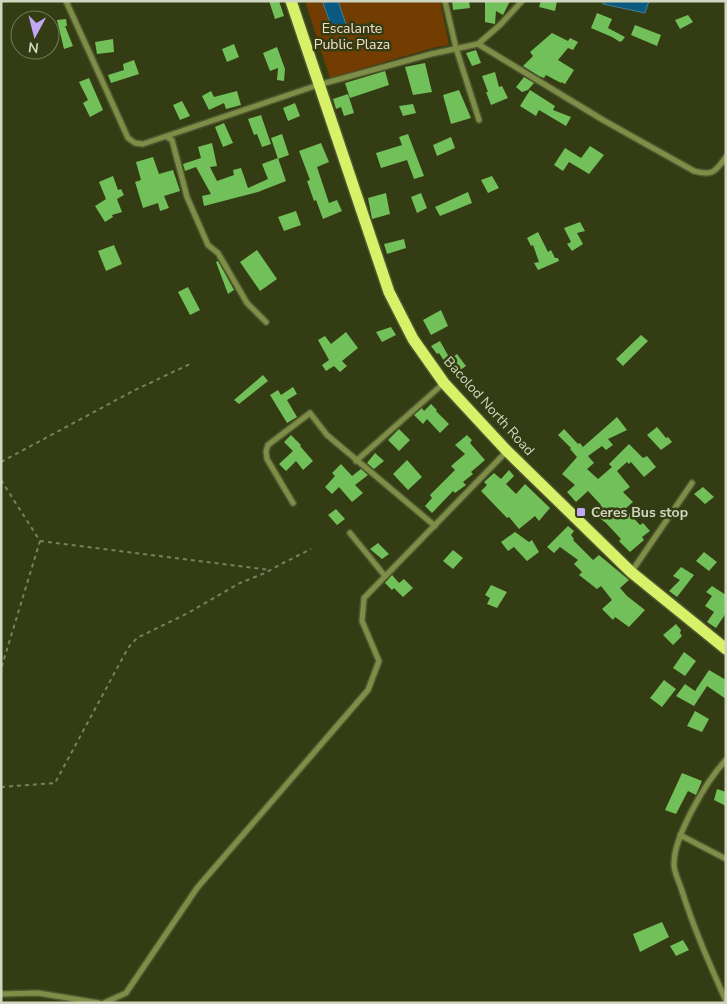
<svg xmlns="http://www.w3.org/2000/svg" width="727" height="1004" font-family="'Nunito Sans',sans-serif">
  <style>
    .green { fill: #733c00 }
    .water { fill: #095981; stroke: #457e94 }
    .building { fill: #72c059 }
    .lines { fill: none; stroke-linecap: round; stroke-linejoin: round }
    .minor-casing { stroke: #505832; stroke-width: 8 }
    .trunk-casing { stroke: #505832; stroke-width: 14 }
    .path { stroke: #79805f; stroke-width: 2; stroke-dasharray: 4 4; stroke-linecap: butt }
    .minor { stroke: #7f8e46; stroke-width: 5 }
    .trunk { stroke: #d8f168; stroke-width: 11 }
    .poi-dot { fill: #c0a8f3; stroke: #343c13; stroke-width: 2 }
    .labels { text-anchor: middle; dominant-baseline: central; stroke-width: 5; stroke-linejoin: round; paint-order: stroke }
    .park-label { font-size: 14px; fill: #f7ddca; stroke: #343c13 }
    .street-label { font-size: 14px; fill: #d0d6bf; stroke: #343c13 }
    .poi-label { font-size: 14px; font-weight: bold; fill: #d0d6bf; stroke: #343c13; text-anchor: start }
  </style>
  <rect width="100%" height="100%" fill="#343c13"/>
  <!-- green -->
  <path class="green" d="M305 1H440L449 45 436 47 330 78Z"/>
  <!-- water -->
  <path class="water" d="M330 1H338L347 27 333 31 323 3Z
    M603 1H649L645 13 603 4Z"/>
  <!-- building -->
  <path class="building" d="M269 1H279L284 16 275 19Z
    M452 1H469L470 8 453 10Z
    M485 1H510L503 15 496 11 495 24 485 22Z
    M541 1H557L555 11 539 7Z
    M597 13 612 19 608 28 625 37 622 41H621L620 42 612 37 591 28Z
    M688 15 693 22 680 29 675 20Z
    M66 19 67 26H65L73 46 64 49 57 20Z
    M635 25 661 35 657 46 631 35Z
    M552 33 568 41 570 38 578 42 573 50 568 48 558 60 574 70 565 84 561 82V83L546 75 544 78 539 76 523 66 533 56 530 52Z
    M113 39 114 52 97 54 95 42Z
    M234 44 239 57 227 62 222 49Z
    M277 47 285 69 284 81 277 80 278 68 270 71 263 53Z
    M476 50 481 63 472 66 466 53Z
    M134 60 139 74 111 83 108 75 124 70 123 64Z
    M425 63 432 92 413 95 405 67Z
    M385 71 389 85 350 98 345 83Z
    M495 72 499 87 502 86 508 98 491 105 486 92H488L482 76Z
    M524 77 534 83 528 90 522 92 516 87Z
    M89 78 103 110 90 117 83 103 88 100 79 82Z
    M459 90 471 118 451 124 443 95Z
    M530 90 555 106 553 110 571 117 566 126 539 110 536 116 520 106Z
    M211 91 214 97 237 91 241 105 226 109 224 103 209 110 202 96Z
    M348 94 354 113 344 116 341 107 336 109 333 99Z
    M182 101 190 116 180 120 173 105Z
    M295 103 300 116 288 121 283 108Z
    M413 104 416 113 403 116 399 106Z
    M261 115 271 144 262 147 257 134 254 135 248 119Z
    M224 123 233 143 223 147 215 127Z
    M282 134 289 155 278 159 271 138Z
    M408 134 424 176 414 179 407 160 381 168 376 153 402 145 399 137Z
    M451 137 455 148 437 156 433 145Z
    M212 143 217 166 210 167 217 181 234 175 233 170 241 168 248 188 268 179 262 164 278 158 286 181 258 192 204 206 202 196 211 194 196 167 185 171 183 164 201 158 198 147Z
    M321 143 329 162 317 167 329 203 337 200 342 211 323 219 316 200 314 201 307 181 310 180 299 151Z
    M590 146 604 155 589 174 569 162 563 171 554 165 565 148 581 158Z
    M153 157 159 174 173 170 180 191 164 196 169 208 160 211 158 203 143 208 135 182 141 180 136 162Z
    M113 176 118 190 121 189 124 195 117 199 122 212 112 215 113 217 105 222 95 206 106 199 99 182Z
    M492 176 499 188 488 193 481 180Z
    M468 192 472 203 440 216 435 207Z
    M386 193 390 214 372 219 368 198Z
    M421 193 427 208 417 213 411 197Z
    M296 211 301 225 284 231 278 217Z
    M580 222 585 231 577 233 583 244 572 251 567 244 571 242 564 228Z
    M538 232 548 252 551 250 555 258H558L559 261 538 270 534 263 539 262 533 245 531 246 527 238Z
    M404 239 406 248 387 254 384 244Z
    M114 245 122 264 106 271 98 251Z
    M257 250 277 279 260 291 240 262Z
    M218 261 234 290 228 294 216 262Z
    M188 287 200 310 190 315 178 292Z
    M441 310 448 326 431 335 423 320Z
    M391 327 396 335 382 342 376 332Z
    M346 332 358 348 342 361 347 366 340 372 334 366 326 371 322 365 329 360 318 340 325 336 331 344Z
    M641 335 648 341 623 366 616 359Z
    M440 341 450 359 457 354 466 366 453 375 439 353 437 354 431 346Z
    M263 375 268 381 239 404 234 400Z
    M293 387 297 394 287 400 297 417 287 423 270 395 278 390 281 395Z
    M431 404 437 410 436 411 449 424 440 433 427 419 423 424 414 415 422 408 424 411Z
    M617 417 627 430 608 439 613 445 606 450 602 446 588 456 594 463 587 469 598 479 612 467 609 464 629 444 643 458 647 456 656 467 644 477 631 462 629 464 627 462 617 471 630 487 623 492 633 502 625 509 640 525 643 523 650 531 642 537 644 540 630 552 619 541 621 539 606 523 593 513 601 505 588 491 576 502 567 492 575 485 562 474 577 457 570 449 571 448 558 435 564 429 578 444 580 443 583 447Z
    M657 427 666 438 668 437 672 442 661 450 647 435Z
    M399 429 410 440 399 451 388 440Z
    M291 435 301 445 300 446 313 461 303 470 296 461 286 471 279 464 293 451 284 442Z
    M467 435 472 440 470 443 485 460 471 472 473 474 463 482 466 485 455 493 453 491 432 513 425 506 432 498 430 495 455 470 451 466 465 454 455 445Z
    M375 453 384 461 374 469 367 463Z
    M407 460 422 477 408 490 393 474Z
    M341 464 352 476 361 469 368 475 355 485 363 493 352 502 339 487 332 494 325 487 335 476 332 473Z
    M509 470 514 476 506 484 516 494 525 484 550 508 539 521 535 516 519 529 509 517 507 518 481 491 487 485 484 482 494 473 501 479Z
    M703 487 714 497 705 504 694 494Z
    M336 509 345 519 337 525 328 515Z
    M568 526 574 531 571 535 574 539 573 540 593 560 599 555 629 580 620 588 627 596 645 610 629 627 615 617 613 620 602 609 612 600 601 586 597 589 579 575 582 572 574 564 578 560 560 547 554 553 547 547Z
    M515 532 529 542 532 540 539 552 527 561 514 547 508 551 501 542Z
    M378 543 389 554 382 559 370 549Z
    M453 550 463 558 453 569 443 561Z
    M704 552 717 562 709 571 696 561Z
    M681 567 694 575 677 597 669 591 680 580 673 576Z
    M392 575 399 583 404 579 413 588 403 597 394 588 392 590 385 583Z
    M491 585 507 592 497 608 487 604 490 598 485 595Z
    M712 586 726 595V613L716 628 707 622 714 612 705 606 712 596 706 592Z
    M676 624 681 630 680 633 682 636 673 645 663 635Z
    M684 652 696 661 685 676 673 668Z
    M709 670 726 680V699L707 686 694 706 676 696 685 684 695 691Z
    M664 680 676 689 662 707 650 698Z
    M695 711 709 719 702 732 687 726Z
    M682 773 702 781 696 795 688 791 676 814 665 810Z
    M717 789 726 792V806L714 800Z
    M662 922 669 937 640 952 633 934Z
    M683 940 689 950 676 956 670 946Z"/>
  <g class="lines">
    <defs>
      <path id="minor" d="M66 1 128 138 135 143 143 144 318 85 431 54 478 44 500 25 522 1
        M445 1 456 48 479 120
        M478 44 603 120 694 171C713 176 715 172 726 157
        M167 137 172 140 187 197 208 245 218 253 247 303 266 322
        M356 461 444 383
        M293 503 267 459 266 451 268 445 310 413 327 435 435 526
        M350 533 385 576
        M632 571 692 483
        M726 760C707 780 673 837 674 865 674 873 680 883 682 891 694 929 710 965 726 1001
        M680 835 726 859
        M1 994 38 993 99 1003
        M104 1003 126 993 197 888 368 690 379 661 362 621 364 598 507 451"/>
      <path id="trunk" d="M291 1 389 292 413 339 444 383 507 451 631 572 726 649"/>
    </defs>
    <!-- minor casing -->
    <use href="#minor" class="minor-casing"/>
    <!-- trunk casing -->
    <use href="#trunk" class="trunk-casing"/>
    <!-- path -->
    <path class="path" d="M1 462 133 391 190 364
      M1 480 40 541 1 669
      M40 541 271 570
      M1 787 55 783 128 648 137 638 188 613 240 583 265 573 283 563 311 549"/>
    <!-- minor -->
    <use href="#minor" class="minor"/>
    <!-- trunk -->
    <use href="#trunk" class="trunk"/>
  </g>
  <!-- markers -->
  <rect class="poi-dot" x="576" y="507" width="10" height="10" rx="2.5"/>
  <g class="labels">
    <!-- park labels -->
    <g class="park-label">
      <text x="352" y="28">Escalante<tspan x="352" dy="16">Public Plaza</tspan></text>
    </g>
    <!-- street labels -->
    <g class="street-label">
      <text transform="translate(489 406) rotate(48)">Bacolod North Road</text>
    </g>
    <!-- poi labels -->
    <g class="poi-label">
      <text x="591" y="512">Ceres Bus stop</text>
    </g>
  </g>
  <!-- border -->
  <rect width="727" height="1004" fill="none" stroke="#d0d6bf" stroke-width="5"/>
  <!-- north arrow -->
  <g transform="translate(35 35) rotate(187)"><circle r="24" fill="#343c13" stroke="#727a58"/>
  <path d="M0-4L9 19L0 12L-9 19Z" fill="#c0a8f3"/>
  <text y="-8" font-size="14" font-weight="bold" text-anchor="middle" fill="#d0d6bf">N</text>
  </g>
</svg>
